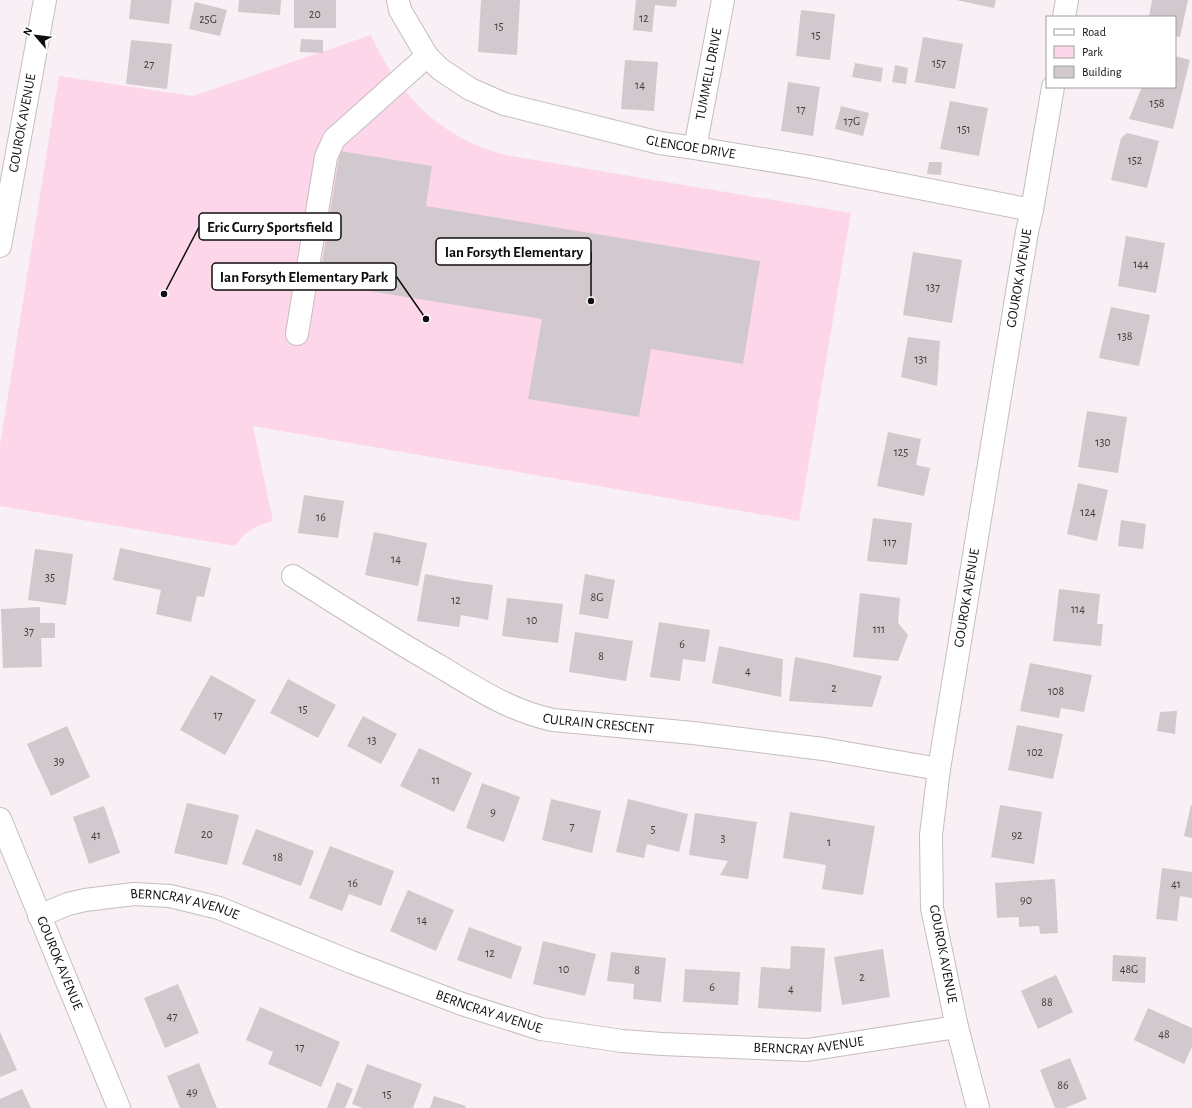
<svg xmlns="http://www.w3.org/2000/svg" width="1192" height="1108" font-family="'Alegreya Sans',sans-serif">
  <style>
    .green { fill: #fdd7e9 }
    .building { fill: #d1c9cd }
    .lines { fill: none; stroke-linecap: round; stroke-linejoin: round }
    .minor-casing { stroke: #c5bdc1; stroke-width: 24 }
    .minor { stroke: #fff; stroke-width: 22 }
    .labels { text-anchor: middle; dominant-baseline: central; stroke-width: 3; stroke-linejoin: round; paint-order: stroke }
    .number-label { font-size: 12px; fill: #403c3e }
    .street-label { font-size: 14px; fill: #100d0e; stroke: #fff }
    .leader { fill: none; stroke: #100d0e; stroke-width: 1.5 }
    .callout-dot { fill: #100d0e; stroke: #fff; stroke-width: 1.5 }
    .callout { fill: #fff; stroke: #100d0e; stroke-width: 1.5 }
    .callout-label { font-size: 15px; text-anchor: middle; font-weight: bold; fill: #100d0e }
  </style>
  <rect width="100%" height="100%" fill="#f8f0f4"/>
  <!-- green -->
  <path class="green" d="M371 35C398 95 441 138 505 155L851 213 799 521 253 426 273 521C256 525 245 532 235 546L0 506V445L59 76 193 96Z"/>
  <!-- building -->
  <path class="building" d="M131 0H172L169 24 129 19Z
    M239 0H281L280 15 238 12Z
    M294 0H336V28H294Z
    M481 0H520L517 55 478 52Z
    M636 0H677L676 7 655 5 652 32 633 30Z
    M956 0H996L994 8Z
    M1152 0H1188L1180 37 1175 36V17H1149Z
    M195 2 227 10 220 36 189 29Z
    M801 10 835 14 830 60 796 56Z
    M923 37 963 44 955 89 915 82Z
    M301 39 323 40V53L300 52Z
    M131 40 172 44 167 89 126 84Z
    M1175 56 1190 60 1173 129 1129 119 1142 87H1175Z
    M625 60 658 62 654 111 621 109Z
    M855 63 883 68 881 82 852 77Z
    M895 65 908 68 906 84 892 82Z
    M788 82 820 87 813 136 781 131Z
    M950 101 988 108 979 156 940 149Z
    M841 106 869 113 863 136 835 129Z
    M1127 133 1159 141 1147 188 1111 180 1121 138Z
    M340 151 432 166 426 206 760 261 743 364 651 349 639 417 528 399 542 319 319 283Z
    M929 162H942L941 175 927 174Z
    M1126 236 1165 243 1156 293 1118 286Z
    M913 252 962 260 952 323 903 315Z
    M1111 307 1150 315 1139 366 1099 358Z
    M908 337 940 341 937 386 901 377Z
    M1087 411 1127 417 1118 473 1078 467Z
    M888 432 921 439 916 465 930 468 924 496 877 486Z
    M1078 483 1108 490 1097 541 1067 534Z
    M304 495 344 501 338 538 298 533Z
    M873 518 912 523 907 565 867 561Z
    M1121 520 1146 524 1143 549 1118 546Z
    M374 532 427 543 418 586 365 575Z
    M120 548 211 568 204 597 197 596 191 622 156 614 161 590 113 580Z
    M35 549 73 554 66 605 28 600Z
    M425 574 462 581 493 585 488 620 461 615 459 627 417 621Z
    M585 574 615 580 608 619 579 614Z
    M1059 589 1100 594 1097 624H1103L1101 646 1053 641Z
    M860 593 900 598 898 623 908 635 898 661 853 657Z
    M507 598 563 604 558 643 502 636Z
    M40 607V623H55V638H41L42 667 3 668 1 609Z
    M659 622 710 630 705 662 683 659 680 681 650 677Z
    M575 632 633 641 626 681 569 672Z
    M719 646 783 659 781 697 712 683Z
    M795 657 830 664 882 676 872 707 789 701Z
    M1030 663 1092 675 1084 712 1061 708 1059 718 1020 711Z
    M211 675 256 700 225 755 180 730Z
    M288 679 336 705 318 738 270 713Z
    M1177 711 1175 734 1157 731 1160 712Z
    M363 716 397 734 381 764 347 746Z
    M1017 725 1063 734 1053 779 1008 770Z
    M67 726 90 777 51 796 27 744Z
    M419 748 472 773 454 812 400 786Z
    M482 783 520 797 504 842 466 828Z
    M551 799 601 811 592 853 542 840Z
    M628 799 688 814 679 852 647 844 644 858 616 852Z
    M187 803 239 815 227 865 174 853Z
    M1000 805 1042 812 1034 864 991 857Z
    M1191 805H1192V838L1184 836Z
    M104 806 120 853 89 864 73 817Z
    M790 812 875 826 863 895 822 889 826 865 783 858Z
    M695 813 757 822 748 879 720 875 728 861 689 855Z
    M256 829 314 851 301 886 242 864Z
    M330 846 394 871 381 906 349 894 342 911 309 898Z
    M1162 868 1192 872V898L1180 896 1177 921 1156 919Z
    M1055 879 1058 933 1040 934 1039 926 1019 927V917L997 918 995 883Z
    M408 890 454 910 436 951 390 931Z
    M469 927 522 947 511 979 457 960Z
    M543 941 596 954 585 996 533 984Z
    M791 946 825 948 821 1012 758 1008 761 967 790 969Z
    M883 949 890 997 842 1005 834 957Z
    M611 952 666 958 661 1002 633 999 634 984 607 981Z
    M1113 955 1146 957 1145 983 1112 981Z
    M685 969 740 972 738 1005 683 1002Z
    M1056 975 1073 1012 1038 1029 1021 991Z
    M178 984 199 1033 165 1048 144 998Z
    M260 1007 340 1042 321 1087 268 1064 273 1052 246 1040Z
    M1148 1008 1192 1028V1047L1184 1064 1134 1040Z
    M0 1032 17 1070 0 1077Z
    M1070 1058 1087 1099 1065 1108H1055L1040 1070Z
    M199 1063 217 1108H180L167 1076Z
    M367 1064 422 1084 413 1108H363L352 1104Z
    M337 1082 353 1089 345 1108H327Z
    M22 1089 31 1108H0V1099Z
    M434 1096 466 1106 465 1108H430Z"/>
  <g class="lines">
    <defs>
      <g id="minor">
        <path id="s1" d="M398 0 400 10 427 56 440 69 470 89 504 104 660 143 695 148 811 167 1032 210"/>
        <path d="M1064 17 1067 0"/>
        <path id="s2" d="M695 148 723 0"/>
        <path id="s3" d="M0 246 45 0"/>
        <path d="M297 334 326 157 334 139 427 56"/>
        <path id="s4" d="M293 576C342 607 390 638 441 667 477 689 511 711 553 720L693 733 823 749 939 769"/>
        <path id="s5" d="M0 819 119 1108"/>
        <path id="s6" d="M39 916 68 904 85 900 134 894 170 896 219 908 351 962 462 1004 541 1029 622 1041 662 1044 807 1050 957 1027"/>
        <path id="s7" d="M978 1108 957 1027 932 908 931 835 939 769 1027 232 1032 210 1053 87"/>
      </g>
    </defs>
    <!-- minor casing -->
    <use href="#minor" class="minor-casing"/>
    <!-- minor -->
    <use href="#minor" class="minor"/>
  </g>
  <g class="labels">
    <!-- number labels -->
    <g class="number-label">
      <text x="315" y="14">20</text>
      <text x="644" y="18">12</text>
      <text x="208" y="19">25G</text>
      <text x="499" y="26">15</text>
      <text x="816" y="35">15</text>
      <text x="939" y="63">157</text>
      <text x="149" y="64">27</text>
      <text x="640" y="85">14</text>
      <text x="1157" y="103">158</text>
      <text x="801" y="109">17</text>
      <text x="852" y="121">17G</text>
      <text x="964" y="129">151</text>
      <text x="1135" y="160">152</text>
      <text x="1141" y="264">144</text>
      <text x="933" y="287">137</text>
      <text x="1125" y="336">138</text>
      <text x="921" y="359">131</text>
      <text x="1103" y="442">130</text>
      <text x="901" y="452">125</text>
      <text x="1088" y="512">124</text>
      <text x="321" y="517">16</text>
      <text x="890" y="542">117</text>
      <text x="396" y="559">14</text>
      <text x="50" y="577">35</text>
      <text x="597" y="597">8G</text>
      <text x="456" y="600">12</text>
      <text x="1078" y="609">114</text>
      <text x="532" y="620">10</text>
      <text x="879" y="629">111</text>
      <text x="29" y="631">37</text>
      <text x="682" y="644">6</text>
      <text x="601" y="656">8</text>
      <text x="748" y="671">4</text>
      <text x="834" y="688">2</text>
      <text x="1056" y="691">108</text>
      <text x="303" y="709">15</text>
      <text x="218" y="715">17</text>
      <text x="372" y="740">13</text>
      <text x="1035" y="752">102</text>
      <text x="59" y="761">39</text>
      <text x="436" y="780">11</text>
      <text x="493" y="812">9</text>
      <text x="572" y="826">7</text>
      <text x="653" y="829">5</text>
      <text x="207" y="834">20</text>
      <text x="96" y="835">41</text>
      <text x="1017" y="835">92</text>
      <text x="723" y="838">3</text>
      <text x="829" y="842">1</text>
      <text x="278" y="857">18</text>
      <text x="353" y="883">16</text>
      <text x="1176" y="884">41</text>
      <text x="1026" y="900">90</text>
      <text x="422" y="920">14</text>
      <text x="490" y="953">12</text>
      <text x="564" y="969">10</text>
      <text x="1129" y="969">48G</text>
      <text x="637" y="970">8</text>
      <text x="862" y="977">2</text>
      <text x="712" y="987">6</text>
      <text x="791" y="989">4</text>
      <text x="1047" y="1002">88</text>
      <text x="172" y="1016">47</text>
      <text x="1164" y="1034">48</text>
      <text x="300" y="1047">17</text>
      <text x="1063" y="1085">86</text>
      <text x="192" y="1092">49</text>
      <text x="387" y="1094">15</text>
    </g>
    <!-- street labels -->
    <g class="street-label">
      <text stroke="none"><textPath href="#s2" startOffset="75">TUMMELL DRIVE</textPath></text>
      <text stroke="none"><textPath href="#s3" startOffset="125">GOUROK AVENUE</textPath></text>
      <text stroke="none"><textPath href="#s1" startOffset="347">GLENCOE DRIVE</textPath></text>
      <text stroke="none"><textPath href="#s7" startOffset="842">GOUROK AVENUE</textPath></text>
      <text stroke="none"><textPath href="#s7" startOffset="518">GOUROK AVENUE</textPath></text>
      <text stroke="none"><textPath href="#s4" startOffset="344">CULRAIN CRESCENT</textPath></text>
      <text stroke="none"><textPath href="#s6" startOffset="150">BERNCRAY AVENUE</textPath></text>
      <text transform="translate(943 954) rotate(79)">GOUROK AVENUE</text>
      <text stroke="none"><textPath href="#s5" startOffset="156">GOUROK AVENUE</textPath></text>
      <text stroke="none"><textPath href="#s6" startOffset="474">BERNCRAY AVENUE</textPath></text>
      <text stroke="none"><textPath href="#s6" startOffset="798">BERNCRAY AVENUE</textPath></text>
    </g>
  </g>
  <!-- callouts -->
  <path class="leader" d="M164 294L199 227M591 301L591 252M426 319L396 276"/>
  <g class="callout-dot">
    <circle cx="164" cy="294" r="4"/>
    <circle cx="591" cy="301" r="4"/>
    <circle cx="426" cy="319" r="4"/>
  </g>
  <g class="callout">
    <rect x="199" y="213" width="142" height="27" rx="4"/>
    <rect x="436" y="238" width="155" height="27" rx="4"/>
    <rect x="212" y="263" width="184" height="27" rx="4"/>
  </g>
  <g class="callout-label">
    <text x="270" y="232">Eric Curry Sportsfield</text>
    <text x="514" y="257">Ian Forsyth Elementary</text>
    <text x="304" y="282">Ian Forsyth Elementary Park</text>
  </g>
  <!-- legend -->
  <rect x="1046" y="16" width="130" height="72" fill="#ffffff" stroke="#9f9e9f"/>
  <rect x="1054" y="29" width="20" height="6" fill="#ffffff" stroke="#9f9e9f"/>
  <text x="1082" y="36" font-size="12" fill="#100d0e">Road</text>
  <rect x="1054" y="46" width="20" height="12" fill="#fdd7e9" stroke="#9f9e9f"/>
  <text x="1082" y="56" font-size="12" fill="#100d0e">Park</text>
  <rect x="1054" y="66" width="20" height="12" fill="#d1c9cd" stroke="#9f9e9f"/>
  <text x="1082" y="76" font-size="12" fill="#100d0e">Building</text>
  <!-- north arrow -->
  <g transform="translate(36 36) rotate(298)" stroke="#ffffff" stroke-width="3" paint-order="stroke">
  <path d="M0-3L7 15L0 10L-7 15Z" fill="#100d0e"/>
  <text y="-6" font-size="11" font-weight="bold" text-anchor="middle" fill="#100d0e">N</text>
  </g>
</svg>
